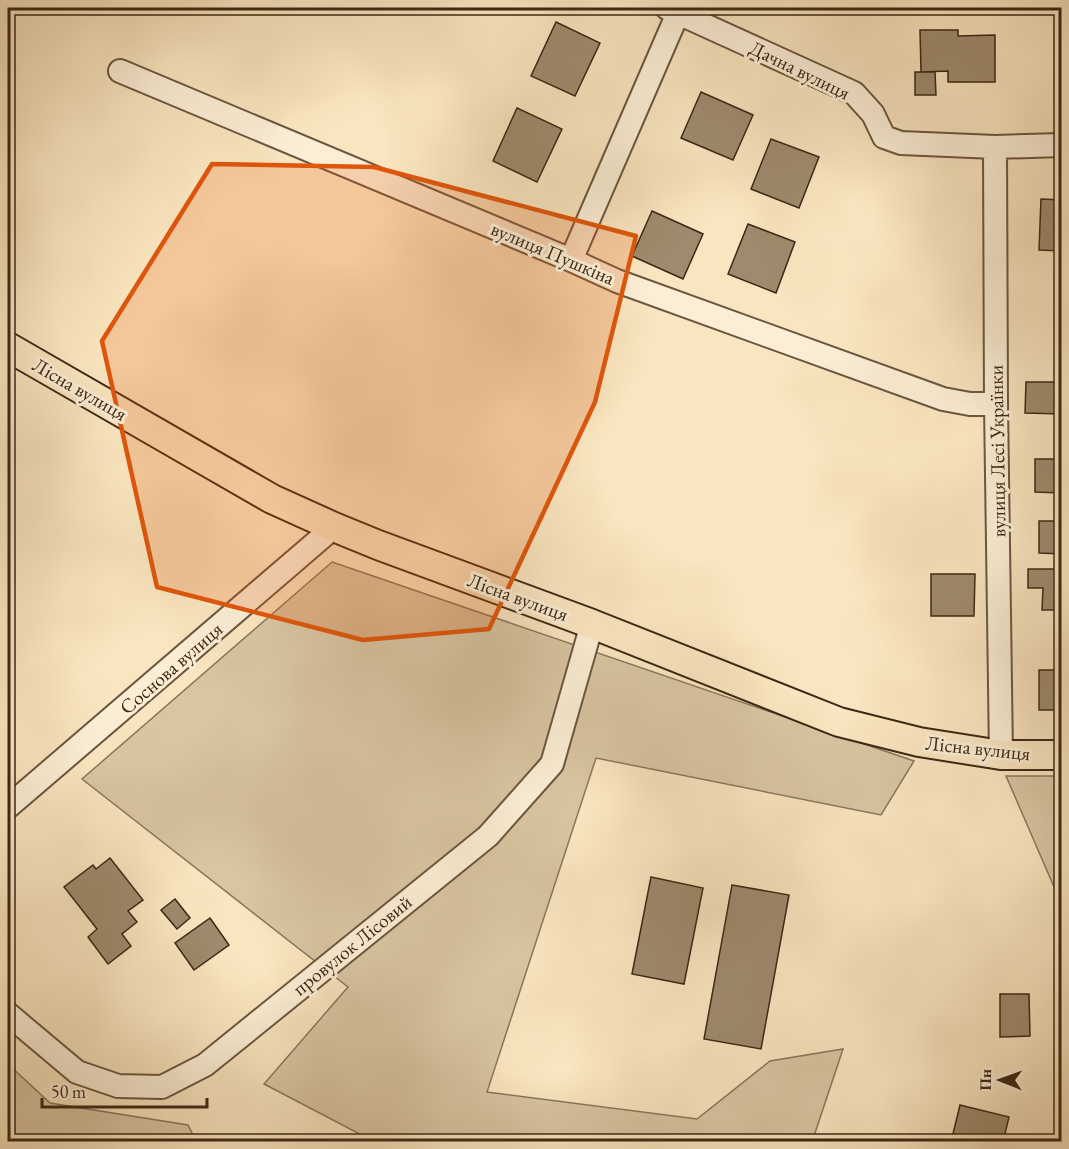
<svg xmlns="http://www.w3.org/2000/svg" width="1069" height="1149" font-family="'EB Garamond',serif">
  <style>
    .green { fill: #d9c5a2; stroke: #8a765c; stroke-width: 1.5 }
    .building { fill: #9e8a6d; stroke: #3c2715; stroke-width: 1.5 }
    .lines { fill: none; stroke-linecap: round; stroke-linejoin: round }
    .minor-casing { stroke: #6b5640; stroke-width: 26 }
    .major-casing { stroke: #3c2715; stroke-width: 32 }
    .minor { stroke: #fbeed5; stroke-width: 22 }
    .major { stroke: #f9e5bf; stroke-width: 28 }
    .marked { fill: #df560c; fill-opacity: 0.2; stroke: #df560c; stroke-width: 4.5; stroke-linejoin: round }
    .labels { text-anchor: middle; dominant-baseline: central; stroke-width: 6; stroke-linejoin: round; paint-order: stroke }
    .street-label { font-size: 20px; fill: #3c2715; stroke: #fbeed5 }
  </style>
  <rect width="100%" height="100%" fill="#f9e5bf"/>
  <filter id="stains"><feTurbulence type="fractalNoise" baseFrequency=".00333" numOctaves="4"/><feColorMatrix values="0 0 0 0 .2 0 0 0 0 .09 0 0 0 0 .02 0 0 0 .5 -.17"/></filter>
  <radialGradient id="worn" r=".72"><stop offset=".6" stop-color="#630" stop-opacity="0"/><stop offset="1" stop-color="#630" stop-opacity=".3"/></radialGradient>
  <!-- green -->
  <path class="green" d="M332 562 914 761 881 815 596 758 487 1092 697 1119 770 1061 843 1049 812 1142 373 1141 264 1084 348 987 82 779Z
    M1006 776H1061V903Z
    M8 1064 50 1103 188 1125 196 1141H8Z"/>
  <!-- building -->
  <path class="building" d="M556 22 600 43 575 96 531 76Z
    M920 30H958V36L995 35V82H948V71L921 72Z
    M915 72H935L936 95H915Z
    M701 92 753 115 733 160 681 138Z
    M517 108 562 129 537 182 493 161Z
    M771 139 819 157 799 208 751 189Z
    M1041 199 1062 200V251L1039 250Z
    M652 211 703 234 683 279 632 256Z
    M748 224 795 242 776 293 728 274Z
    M1058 282H1062V320L1058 319Z
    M1026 382H1062L1061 414 1025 413Z
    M1035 459H1062V493L1035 492Z
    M1039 521H1062V554L1039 553Z
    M1028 569H1062V610H1042L1043 588H1028Z
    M931 574H975L974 616H931Z
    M1039 670H1062V710H1039Z
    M110 858 143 900 128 911 137 922 122 934 131 946 108 964 88 937 97 929 64 887 93 865 96 869Z
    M651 877 703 888 684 984 632 974Z
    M732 885 789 895 761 1049 704 1039Z
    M175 899 190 918 177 929 161 910Z
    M210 918 229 945 194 970 175 943Z
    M1000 994H1029L1030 1036 1000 1037Z
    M960 1105 1009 1117 1003 1142H951Z"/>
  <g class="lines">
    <defs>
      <path id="minor" d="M667 8 854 93 873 114 884 137 901 143 995 147 1062 145
        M120 71 571 260 617 281 943 399 970 404H996
        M995 147 996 404 1001 755
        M571 260 678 13
        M8 807 334 527
        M8 1014 77 1072 118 1086 162 1087 205 1065 488 836 552 764 592 624"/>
      <path id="major" d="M8 347 272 499 334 527 378 545 592 624 839 722 919 742 1001 755H1062"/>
    </defs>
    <!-- minor casing -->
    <use href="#minor" class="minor-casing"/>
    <!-- major casing -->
    <use href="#major" class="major-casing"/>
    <!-- minor -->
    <use href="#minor" class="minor"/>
    <!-- major -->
    <use href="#major" class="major"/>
  </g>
  <!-- marked area -->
  <path class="marked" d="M212 164 374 167 636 236 595 402 489 629 363 640 157 587 102 341Z"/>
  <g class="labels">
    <!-- street labels -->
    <g class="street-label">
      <text transform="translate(800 70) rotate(26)">Дачна вулиця</text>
      <text transform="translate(553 253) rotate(23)">вулиця Пушкіна</text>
      <text transform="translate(80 389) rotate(30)">Лісна вулиця</text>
      <text transform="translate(997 451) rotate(-91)">вулиця Лесі Українки</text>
      <text transform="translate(518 597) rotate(20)">Лісна вулиця</text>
      <text transform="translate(171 668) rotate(-41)">Соснова вулиця</text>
      <text transform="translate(978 748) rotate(6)">Лісна вулиця</text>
      <text transform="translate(352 945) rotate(-39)">провулок Лісовий</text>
    </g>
  </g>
  <!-- margin -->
  <rect width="1069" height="1149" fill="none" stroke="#f9e5bf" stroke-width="30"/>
  <rect x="9" y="9" width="1051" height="1131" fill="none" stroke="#3c2715" stroke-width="3"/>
  <rect x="15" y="15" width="1039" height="1119" fill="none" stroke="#3c2715" stroke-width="1.5"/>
  <!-- north arrow -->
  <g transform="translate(1000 1080) rotate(271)" stroke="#fbeed5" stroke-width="4.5" paint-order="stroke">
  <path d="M0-4.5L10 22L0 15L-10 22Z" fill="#3c2715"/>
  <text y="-9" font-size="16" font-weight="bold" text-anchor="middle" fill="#3c2715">Пн</text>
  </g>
  <!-- scale -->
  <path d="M42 1098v9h165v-9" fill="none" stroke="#3c2715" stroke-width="3"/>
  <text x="51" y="1098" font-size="18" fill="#3c2715" stroke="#fbeed5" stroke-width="4.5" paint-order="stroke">50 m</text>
  <rect width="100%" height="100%" filter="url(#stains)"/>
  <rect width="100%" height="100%" fill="url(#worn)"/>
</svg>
